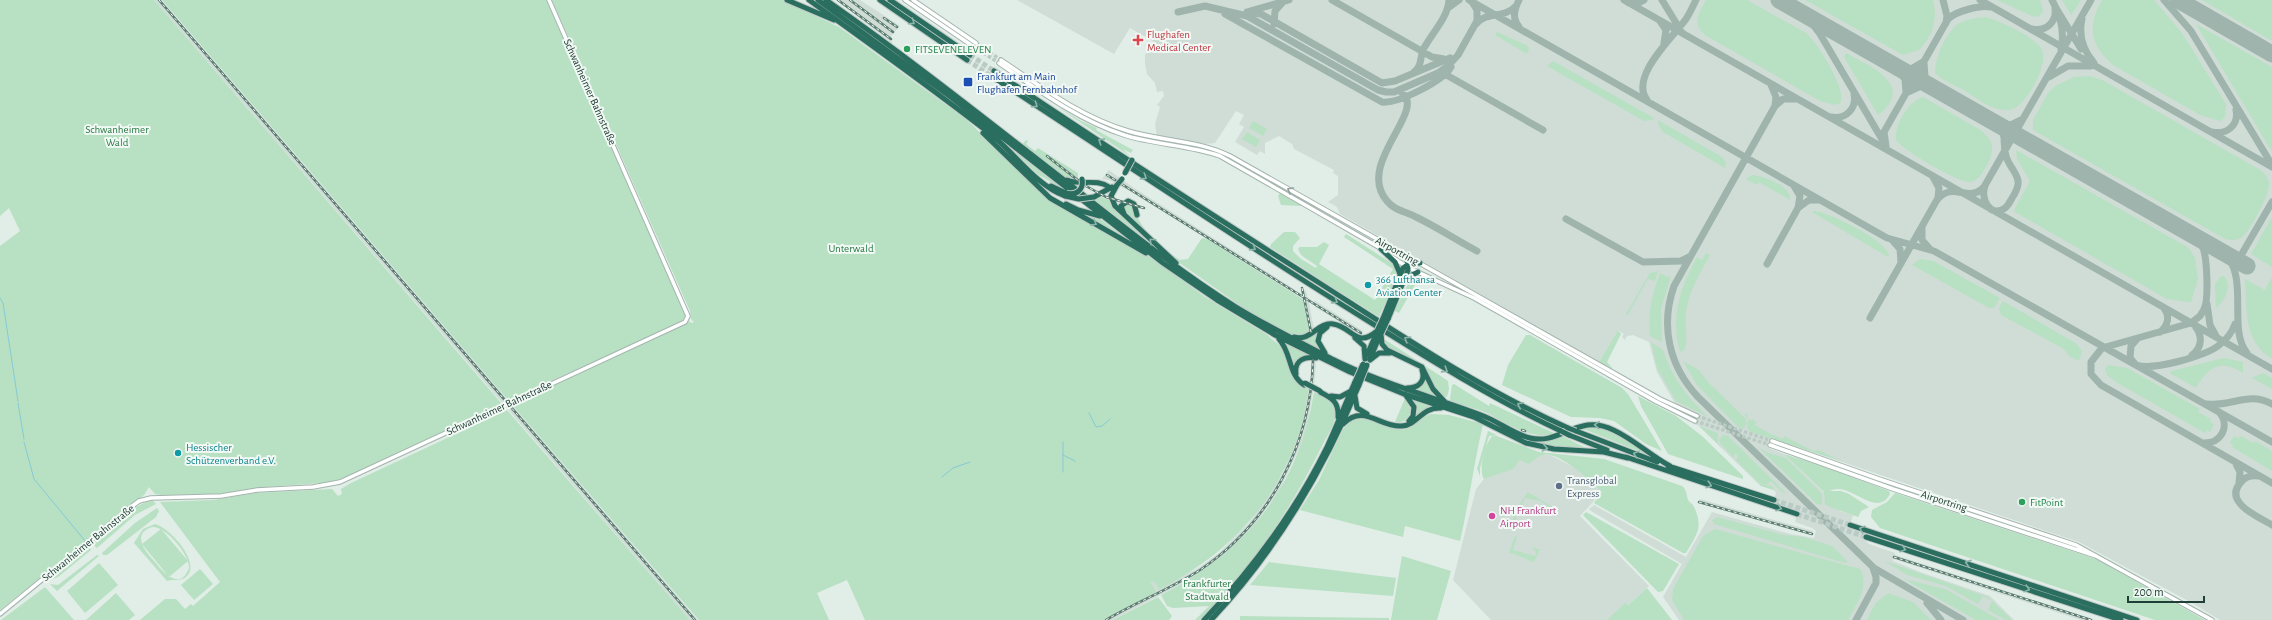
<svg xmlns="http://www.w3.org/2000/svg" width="2272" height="620" font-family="'Alegreya Sans',sans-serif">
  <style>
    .built { fill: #cfddd6 }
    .green { fill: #b8e0c2; fill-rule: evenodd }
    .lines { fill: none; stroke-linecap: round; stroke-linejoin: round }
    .stream { stroke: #85cbd6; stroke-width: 1 }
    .taxiway { stroke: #9eb4ac; stroke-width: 7 }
    .runway { stroke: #9eb4ac; stroke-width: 17 }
    .minor-tunnel { stroke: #bacac4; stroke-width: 3.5; stroke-dasharray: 3.5 2; stroke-linecap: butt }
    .highway-tunnel { stroke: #bacac4; stroke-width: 5; stroke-dasharray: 5 2.5; stroke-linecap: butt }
    .minor-casing { stroke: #a3b5ae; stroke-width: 5.5 }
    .highway-casing { stroke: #c1c9c7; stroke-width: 7 }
    .minor { stroke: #fff; stroke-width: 3.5 }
    .highway { stroke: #296e5f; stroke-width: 5 }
    .rail-casing { stroke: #5a7b71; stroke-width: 2.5 }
    .rail { stroke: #f2f9f5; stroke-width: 1; stroke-dasharray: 3; stroke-linecap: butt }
    .highway-bridge-casing { stroke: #c1c9c7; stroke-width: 7; stroke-linecap: butt }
    .highway-bridge { stroke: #296e5f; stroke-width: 5 }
    .oneway { stroke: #8eb4aa }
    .oneway2 { stroke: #909f9a }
    .health-dot { fill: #e0444e; stroke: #f2f9f5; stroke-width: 1.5 }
    .leisure-dot { fill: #2e9e5b; stroke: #f2f9f5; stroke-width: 1.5 }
    .transit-dot { fill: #1a4fb4; stroke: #f2f9f5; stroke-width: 1.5 }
    .culture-dot { fill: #0f9aa8; stroke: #f2f9f5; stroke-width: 1.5 }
    .service-dot { fill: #5c6f8a; stroke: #f2f9f5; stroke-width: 1.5 }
    .hotel-dot { fill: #d1479c; stroke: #f2f9f5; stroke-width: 1.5 }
    .labels { text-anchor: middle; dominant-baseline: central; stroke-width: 4; stroke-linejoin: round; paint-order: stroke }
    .health-label { font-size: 11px; fill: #be3a42; stroke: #f2f9f5; text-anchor: start }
    .leisure-label { font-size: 11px; fill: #27864d; stroke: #f2f9f5; text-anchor: start }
    .transit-label { font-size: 11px; fill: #164399; stroke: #f2f9f5; text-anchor: start }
    .street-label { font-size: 11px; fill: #203f36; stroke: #f2f9f5 }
    .park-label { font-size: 11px; fill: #277945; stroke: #f2f9f5 }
    .culture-label { font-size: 11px; fill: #0d838f; stroke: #f2f9f5; text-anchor: start }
    .service-label { font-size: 11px; fill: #4e5e75; stroke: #f2f9f5; text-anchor: start }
    .hotel-label { font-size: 11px; fill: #b23c85; stroke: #f2f9f5; text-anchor: start }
  </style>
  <rect width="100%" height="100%" fill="#e1ede7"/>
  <!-- built -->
  <path class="built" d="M154 0H161L698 620H690Z
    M836 0H860L900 26 891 36 892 43Z
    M1017 0H2272V620H2220L2194 604 2079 542 1774 439H1772L1769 447 1771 449 1784 454 1840 508V511L1853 515 1850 526 1867 534 1865 540 1869 544 1895 553V555L2095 620H2081L1894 559 1893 561 1920 572 1990 596 2014 620H1679L1663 597 1682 564 1591 511 1589 509 1594 505 1686 557 1712 512 1790 534 1814 538 1816 531 1812 528 1795 522 1797 513 1795 510 1773 503 1776 493 1774 490 1761 486 1699 426 1694 424 1697 416 1676 405 1657 372 1649 342 1633 335 1627 336 1625 340 1622 337 1624 334 1618 330 1599 362 1340 214 1337 207 1328 202 1338 195V176L1333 173 1334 170 1294 149 1292 144 1279 136 1265 143V154L1260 151 1257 155 1235 142 1244 127 1239 124 1244 115 1236 111 1215 143 1205 144 1157 136 1155 124 1160 107 1157 105 1164 96 1163 91 1157 92 1155 83 1147 74 1145 63V55L1153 41 1130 28 1114 54Z
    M1109 170 1134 188 1294 289 1297 295 1133 193 1109 180 1102 179Z
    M1301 288 1306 291 1309 303 1314 330 1310 333Z
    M1314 300 1363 331 1360 334 1315 307Z
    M1312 360 1315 361 1316 364 1314 386 1307 428 1299 449 1278 493 1255 524 1231 549 1194 577 1113 620H1103L1155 592 1151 583 1154 581 1159 590 1200 567 1220 552 1250 522 1284 471 1309 389Z
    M1517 454 1550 455 1579 470 1602 492 1580 516 1649 586 1611 620H1491L1453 580 1476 489 1484 479 1508 470Z
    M1700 499 1813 531 1812 535 1698 503Z"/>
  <!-- green -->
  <path class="green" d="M0 0H154L502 404 487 411 485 410 484 413 334 482 265 487 218 494 161 495 155 494 149 487 144 495 0 610V246L20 231 9 208 0 216Z
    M162 0H547L685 310V317L680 323 508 400Z
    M552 0H782L839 27 967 120 1045 196 1153 259 1205 297 1266 334 1279 345 1284 352 1292 377 1298 384 1309 389C1306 401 1305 413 1302 425 1277 503 1231 552 1159 590L1154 581 1151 583 1156 592 1103 620H865L847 580 817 593 829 620H699L514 407 518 402 688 321 692 323 694 322 691 319 690 311Z
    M1706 0H1747L1806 33C1817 42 1848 91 1840 103L1835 105 1820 101 1705 35C1692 23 1698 14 1706 0Z
    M1805 0H1933C1938 20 1933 35 1919 50L1903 55Z
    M1997 0H2040L2043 11 2039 16 2034 17Z
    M2062 0H2081L2071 15Z
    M2102 0H2154L2182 33 2226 104 2225 117 2221 121 2200 115 2113 65C2090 45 2087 26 2102 0Z
    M2202 0H2272V41Z
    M1986 17C2002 22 2031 35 2041 48 2051 62 2025 109 2009 110 1993 112 1975 97 1962 89 1955 85 1938 79 1935 72 1936 56 1945 34 1958 24 1966 19 1977 18 1986 17Z
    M2196 24 2272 67V152Z
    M1497 32 1526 45 1529 48 1527 54 1495 35Z
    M1846 53C1869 66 1917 85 1878 115L1844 57Z
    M1553 61 1654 118 1652 120 1644 121 1547 66Z
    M2089 76 2102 80 2262 171C2265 175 2269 179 2269 184 2269 195 2251 230 2242 237 2237 241 2231 240 2225 239L2033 130V120L2048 93 2055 86 2074 77Z
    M1923 97 1982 131C1986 136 1991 139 1992 146 1994 156 1980 183 1969 182 1955 181 1904 151 1896 140 1894 124 1909 101 1923 97Z
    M1056 106 1081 121 1097 128 1096 130 1133 150 1131 153 1123 149 1130 156Z
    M1658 120 1722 157 1726 162 1725 168 1663 132 1659 127Z
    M1253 121 1267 129 1263 136 1249 128Z
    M1247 132 1260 140 1256 147 1242 139Z
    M1026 140 1028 141 1026 144 1035 151 1038 148 1078 173V181H1071L1065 177 1023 144Z
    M1001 141 1063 189 1039 175Z
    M2016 150 2189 248 2195 258 2198 279 2191 302 2167 299 2015 212 2014 210 2030 181 2017 159Z
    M1752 175C1763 176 1791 185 1790 200L1759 182 1757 185 1746 179Z
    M1280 193 1302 206 1281 205 1278 196Z
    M1102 197 1109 200 1115 210 1159 250 1095 200Z
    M1131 202C1139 228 1158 246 1180 260L1188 259 1202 238 1207 239 1304 300 1310 333 1303 337 1292 335 1248 311 1174 259 1125 213 1124 205Z
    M1814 211C1829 212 1887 241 1889 255L1888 257 1812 212Z
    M1081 213 1099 218 1137 247Z
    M2272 217V267L2251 254Z
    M1338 221 1401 256 1406 262 1403 263 1375 243Z
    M1284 232H1295L1300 238 1293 246V251L1301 259 1316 268 1317 266 1301 255 1298 249 1300 247H1317L1324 242 1329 245 1319 264 1375 300 1393 269 1344 237 1346 234 1393 264 1397 277 1379 317 1270 247 1271 244Z
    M1706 253 1710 255C1700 273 1689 291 1686 312 1684 324 1689 341 1684 350L1680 352C1670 317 1680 288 1697 257L1702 260Z
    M1920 259 1933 261 2000 298 1994 308H1989L1912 265Z
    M1658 271 1655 281 1648 279 1627 316 1626 314 1650 273Z
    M1660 273 1668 277 1671 276 1661 308 1662 342 1650 336C1648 313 1652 293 1660 273Z
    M1412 276 1419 278 1399 313 1395 311 1392 316Z
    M2221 276H2224C2233 286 2225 301 2216 308L2215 284Z
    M2272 277V359C2243 341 2247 309 2245 279L2265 290Z
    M2003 301 2077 344 2082 351 2079 361 2069 356 2064 349 2001 315 1999 308Z
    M1322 328 1317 344 1319 350 1300 340Z
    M1618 330 1621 334 1607 362 1613 369 1599 362Z
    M1526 335H1530L1622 388 1628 394 1662 451 1646 444 1614 421 1600 418 1571 417 1502 385 1508 365Z
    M1384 339 1448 381 1449 389 1447 397 1440 395 1421 364 1390 350 1384 345Z
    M1651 342 1663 350C1672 378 1687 397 1708 417L1676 401 1657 368Z
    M1286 344 1309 355 1294 368 1292 356Z
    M2224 358 2243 362V373C2220 359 2209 366 2196 388L2170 373 2171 371Z
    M1683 361 1699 370 1709 383 1745 418 1747 424 1743 429 1738 427 1697 385Z
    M2108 365 2127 368 2200 409 2198 412 2211 419 2210 422 2214 424 2210 432 2207 430 2205 433 2116 382 2107 375 2105 368Z
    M2263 373 2272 378V389L2252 378Z
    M1424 374 1440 399 1413 389Z
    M1454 384 1489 406 1490 403 1556 434C1533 439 1512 428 1493 416 1481 409 1465 406 1452 402L1450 399 1452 385Z
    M1314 392C1321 396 1333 399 1335 407 1339 419 1328 434 1323 444 1292 507 1250 571 1199 620H1195L1209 606 1173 608 1167 606 1161 595C1245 552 1299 488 1314 392Z
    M1638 396 1676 416 1702 436 1743 476V479L1668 454 1641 406Z
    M1405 398 1411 410C1408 419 1405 423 1395 422Z
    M1412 400 1433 407 1411 420Z
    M507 410 690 620H140L165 599H176L185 609 191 604 193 606 220 582 160 502 213 500 255 493 332 489 338 496 342 494 341 489 351 483Z
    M1744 413 1748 415 1747 418 1750 421 1753 419 1756 422 1755 425 1772 435V434L1783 439 1784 436 1813 451 1819 450 1841 461 1751 432 1747 429 1748 421Z
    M1431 414 1449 415 1483 424C1474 463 1469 502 1460 541L1405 526 1403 537 1300 510 1319 480 1343 429 1354 418H1364L1402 430C1413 428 1420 417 1431 414Z
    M1491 422 1541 441 1562 436 1588 449 1554 447 1528 441Z
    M1598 426 1622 436 1646 454 1581 428Z
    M1699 426 1718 433V443L1723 449 1760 484 1772 486 1774 490 1761 486Z
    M1488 431 1497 435 1489 436 1480 468V476L1477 469Z
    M1494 435 1539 452 1604 459 1682 486C1687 490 1686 494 1688 500 1690 503 1693 504 1694 507 1704 528 1696 535 1686 553H1683L1594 503 1602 492C1591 481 1558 450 1542 455 1538 456 1533 461 1529 464L1520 460 1513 469 1484 479C1478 471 1485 440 1494 435Z
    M1723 435 1728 436 1786 493 1782 492 1771 481 1766 485 1760 483 1736 460 1738 456 1735 453 1734 458 1721 444 1719 440Z
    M2234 436 2239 438 2241 436 2253 443 2255 441 2272 451V471L2232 447 2233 445 2230 443Z
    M1758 447 1768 453 1786 458 1822 494V505L1817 504Z
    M1784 454 1823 466 1889 491 1890 494C1876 520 1850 480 1830 491H1841L1849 494 1869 507 1861 511 1858 517 1825 505 1824 492Z
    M1528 492 1562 513 1541 502V501L1525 498 1519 513H1517L1516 521H1513L1510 530 1515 511Z
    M1895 493 2096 559 2205 620H2155L1880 528 1871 517 1872 510 1887 502Z
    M152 500 156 504 135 515 97 548 93 544V541C111 526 129 507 152 500Z
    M157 508 159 511 156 517 107 555H103L102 553 135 523Z
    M1586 512 1679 564 1663 591 1658 592 1583 515Z
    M1717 517 1784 535 1803 537 1832 546 1848 562 1846 563 1838 561 1714 524 1712 520Z
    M155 524C169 527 201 562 187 576 180 583 173 578 167 581L134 543 143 529ZM152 527C165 525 190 555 189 568 180 592 163 572 154 561 145 551 131 534 152 527Z
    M161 529 188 561 169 577 142 544Z
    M1715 529 1860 569C1870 585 1856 605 1848 620H1684L1672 600 1673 589 1703 536Z
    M1515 536 1517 537 1513 550 1535 556 1536 551 1533 550 1534 546 1536 549H1540L1534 562 1509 552Z
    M89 546 91 550 58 577 50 580 47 579Z
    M97 555 99 556 57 591 50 584 58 585Z
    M1402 556 1451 571 1437 620H1391Z
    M1885 561 1988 597 2012 620H2006L1988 610 1992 601 1983 596 1978 604 1946 586 1907 575Z
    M1269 562 1396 578 1393 596 1250 585Z
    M99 563 118 585 85 613 67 591Z
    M200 569 213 584 194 600 181 585Z
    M1904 579 1945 589 2000 620H1976Z
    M45 587 74 620H1Z
    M1647 588 1672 620H1607L1625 603 1628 605Z
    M116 593 135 615 129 620H86Z
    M1888 593 1913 602 1931 620H1867L1875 604Z
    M1158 597 1172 616 1169 620H1113Z
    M1240 616 1389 618V620H1240Z"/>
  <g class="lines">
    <!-- stream -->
    <path class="stream" d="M0 298 3 303 18 401
      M18 403 24 439
      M1089 413 1096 427 1102 426 1110 419
      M24 442 34 479 86 542
      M1063 442V472
      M1063 455 1075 461
      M942 477 953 468 970 462"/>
    <!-- taxiway -->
    <path class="taxiway" d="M1332 0 1432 57 1444 59
      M1469 0 1887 238 1934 251 2272 442
      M1624 0 2272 369
      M1662 0 1681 31
      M1943 0 1947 16 1946 23
      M1980 0 2272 167
      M2052 0C2061 16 2065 31 2061 49
      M2164 0 2191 31 2272 165
      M1629 3H1638L1644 0
      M1448 8 1459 0
      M2056 8 2081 49
      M1795 9 1811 22 1820 34 1883 141
      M1250 11 1289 0
      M1178 12 1205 6 1247 16 1378 90 1386 92H1394L1438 73 1449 65 1458 55 1477 21V10L1472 2
      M1247 12 1261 14 1382 83 1395 81 1450 58
      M1225 14 1382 102C1398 104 1443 81 1451 67
      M2082 19C2078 36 2083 50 2094 63
      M1660 21 1666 30 1664 43
      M1274 24 1275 11 1283 2
      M1476 24C1486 11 1504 19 1516 6
      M1519 27C1512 18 1514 10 1519 0
      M2032 29C2046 32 2057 22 2055 8
      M1924 63 1925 77 1933 88
      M1895 66 1905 79 1906 92
      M1897 67 1911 69 1923 62
      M1414 72C1422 66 1420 58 1423 50 1431 34 1448 18 1449 0
      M1443 73 1543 130
      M2049 77 2068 66H2091
      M1771 85 1776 97 1775 106 1674 286C1660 326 1669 366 1698 397L1874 568 1963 620
      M1908 92 1921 86 1936 89
      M1402 93C1427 111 1355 164 1387 201 1395 211 1405 211 1416 217 1437 227 1456 240 1477 251
      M1647 100C1629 77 1673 37 1686 19 1690 13 1693 6 1696 0
      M1775 106 1783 99H1796
      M1831 117C1846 120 1857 108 1854 94
      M1996 123 2011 125 2021 120
      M2212 132C2227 135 2239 125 2236 110
      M1886 146 1884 132 1948 19C1956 11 1980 5 1991 7
      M1794 186 1800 196 1798 208
      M1985 186C1980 198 1990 219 2005 208 2009 205 2011 199 2014 195 2016 191 2019 186 2018 181 2017 172 2008 165 2006 156 2001 139 2010 137 1994 122
      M1937 200C1953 180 1968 204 1984 187L2091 0
      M1566 219 1643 262 1681 261 1689 257
      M1922 227V240L1930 249
      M2193 236C2197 239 2201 243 2203 248 2207 258 2209 300 2204 309
      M1892 240 1900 249 1901 262
      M2224 253C2250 277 2227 329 2247 353
      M1767 264 1798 208 1809 200H1818
      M2235 271 2236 264 2272 202
      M2207 304 2210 325 2216 336
      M2206 306 2200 316 2191 323 2102 348 2091 362V374L2101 385 2272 483
      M1870 318 1938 198 1939 188 1933 177
      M2160 332C2169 325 2170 315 2163 307
      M2137 339 2131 346 2130 358 2136 365C2153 371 2204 356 2218 346 2226 340 2232 333 2235 324
      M2192 355C2202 348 2203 336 2195 326
      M2207 404C2231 407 2249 391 2272 404
      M2203 443C2221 444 2231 426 2219 412
      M2235 462 2240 472 2239 483
      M2259 476C2252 475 2246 476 2242 481 2221 502 2259 517 2272 525
      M1927 603 1941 620
      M1856 620 1876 583V577L1873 568"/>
    <!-- runway -->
    <path class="runway" d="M1779 0 2247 266
      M2178 0 2272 54"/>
    <!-- minor-tunnel -->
    <path class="minor-tunnel" d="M976 43 1001 60
      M974 47 999 63
      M1697 416 1772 441
      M1695 421 1770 445"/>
    <!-- highway-tunnel -->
    <path class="highway-tunnel" d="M970 55 994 71
      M967 60 991 76
      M1774 500 1850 525
      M1797 514 1866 537"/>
    <defs>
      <path id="minor" d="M905 0 974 47
        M913 0 976 43
        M1001 60C1041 87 1081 117 1128 131 1161 141 1198 140 1230 156L1660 399 1697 416
        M999 63C1038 90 1078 120 1124 135 1155 145 1189 145 1220 156L1382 249
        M1392 257 1409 268 1474 298 1655 401 1695 421
        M1772 441 1879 479 2076 545 2212 620
        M1770 445 1893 489 2096 556
        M0 614 131 507 139 501 151 498 221 496 257 490 313 487 340 482 685 322 688 316 549 0"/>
      <path id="highway" d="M787 0 834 20
        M809 0C871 45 933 89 993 136 1016 155 1036 185 1065 196
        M818 0 952 98 1163 263 1217 300 1275 335 1350 372 1404 394 1474 417 1526 443 1554 449 1604 452 1628 458
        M826 0C909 58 988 121 1068 183 1123 226 1177 270 1236 307 1267 326 1300 342 1332 359 1380 383 1431 396 1481 415 1498 421 1513 434 1530 438 1551 443 1564 430 1583 426 1613 418 1643 452 1670 466
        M880 0 967 60
        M890 0 970 55
        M994 71C1102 144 1212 215 1321 284 1402 336 1481 389 1568 428
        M991 76C1106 151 1220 228 1336 301 1410 347 1482 394 1561 431
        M983 133 1050 198 1146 253
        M1067 180C1081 186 1096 178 1109 187
        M1117 185 1111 196 1115 206 1176 263
        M1051 186 1066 193
        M1094 197 1112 187
        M1066 204 1078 210 1100 216
        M1124 214 1121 206 1128 201 1134 204 1137 215
        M1381 249 1395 262 1400 274
        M1406 278 1418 272
        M1384 316 1403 268 1410 263H1420
        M1388 319 1408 270V263L1403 254
        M1381 334 1382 344 1387 350 1422 367 1433 389 1445 402
        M1294 337C1311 342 1317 322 1333 324 1353 327 1356 349 1377 331
        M1355 338 1364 346 1365 359
        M1279 339C1292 353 1288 375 1304 385
        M1325 353 1318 341 1320 333 1327 327
        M1367 355 1377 332
        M1370 359 1380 335
        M1370 360 1379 353H1390
        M1296 374C1294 360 1305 356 1316 358
        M1407 388C1418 388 1426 382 1422 370
        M1320 392C1332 398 1339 402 1338 417
        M1405 394 1414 407 1413 416 1409 421
        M1331 396 1340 397 1351 391
        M1355 396 1357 408 1367 414
        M1343 424C1364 403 1380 428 1402 426 1418 425 1421 407 1441 408
        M1576 431 1657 462
        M1569 435 1607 450
        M1626 457 1797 514
        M1668 466 1774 500
        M1850 525 2137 620
        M1866 537 2121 620
        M1204 620C1253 568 1296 510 1327 447 1337 426 1345 404 1355 382
        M1211 620C1275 552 1323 472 1359 385"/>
    </defs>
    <!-- minor casing -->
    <use href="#minor" class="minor-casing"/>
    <!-- highway casing -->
    <use href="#highway" class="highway-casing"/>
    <!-- minor -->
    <use href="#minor" class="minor"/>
    <!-- highway -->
    <use href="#highway" class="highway"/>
    <defs>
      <path id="rail" d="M159 0 695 620
        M838 0 891 39
        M850 0 893 32
        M884 18 897 27
        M1047 156 1084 185 1106 197 1144 208
        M1107 175 1361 333
        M1302 288 1311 332
        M1522 430 1525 431
        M1699 502 1812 534
        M1894 557 2091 620
        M1106 620C1137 602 1170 589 1200 570 1270 523 1311 444 1313 360"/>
    </defs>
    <!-- rail casing -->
    <use href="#rail" class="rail-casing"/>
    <!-- rail -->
    <use href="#rail" class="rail"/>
    <defs>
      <path id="highway-bridge" d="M1125 173 1132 160
        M1117 185 1122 179
        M1066 193C1076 196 1084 190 1082 179
        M1065 196 1079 199 1094 197
        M1377 331 1384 316
        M1381 334 1388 319
        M1355 382 1363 364
        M1305 383 1320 391
        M1359 385 1367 365
        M1568 428 1576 431
        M1561 431 1569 435"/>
    </defs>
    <!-- highway-bridge casing -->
    <use href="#highway-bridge" class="highway-bridge-casing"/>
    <!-- highway-bridge -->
    <use href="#highway-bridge" class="highway-bridge"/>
  </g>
  <!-- one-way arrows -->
  <defs><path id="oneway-chevron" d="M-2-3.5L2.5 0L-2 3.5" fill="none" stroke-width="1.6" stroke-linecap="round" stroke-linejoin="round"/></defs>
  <g class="oneway">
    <use href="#oneway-chevron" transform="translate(912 22) rotate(34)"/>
    <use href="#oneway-chevron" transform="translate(1035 105) rotate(34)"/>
    <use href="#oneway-chevron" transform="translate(1101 141) rotate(-147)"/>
    <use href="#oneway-chevron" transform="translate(1144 177) rotate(33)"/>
    <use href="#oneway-chevron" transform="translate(1094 223) rotate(29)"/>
    <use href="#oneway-chevron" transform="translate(1152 241) rotate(-137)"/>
    <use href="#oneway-chevron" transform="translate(1253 248) rotate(33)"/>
    <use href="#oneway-chevron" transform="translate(1335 301) rotate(32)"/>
    <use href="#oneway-chevron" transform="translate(1407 339) rotate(-148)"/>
    <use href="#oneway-chevron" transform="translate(1445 370) rotate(32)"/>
    <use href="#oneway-chevron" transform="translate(1520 405) rotate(-153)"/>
    <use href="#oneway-chevron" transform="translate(1597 425) rotate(-177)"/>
    <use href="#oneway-chevron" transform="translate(1545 448) rotate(11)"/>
    <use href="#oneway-chevron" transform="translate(1636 454) rotate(-161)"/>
    <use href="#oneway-chevron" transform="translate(1709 485) rotate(18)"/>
    <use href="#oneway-chevron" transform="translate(1779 508) rotate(18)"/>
    <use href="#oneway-chevron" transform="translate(1862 529) rotate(-161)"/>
    <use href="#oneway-chevron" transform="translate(1903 549) rotate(18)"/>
    <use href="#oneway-chevron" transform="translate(1968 563) rotate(-162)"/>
    <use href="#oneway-chevron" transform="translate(2027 589) rotate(18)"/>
  </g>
  <use class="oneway2" href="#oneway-chevron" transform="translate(1290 190) rotate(-150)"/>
  <!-- markers -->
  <path class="health-dot" d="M1136 34h4v4h4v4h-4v4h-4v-4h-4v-4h4z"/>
  <g class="leisure-dot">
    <circle cx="907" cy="49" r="4"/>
    <circle cx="2022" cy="502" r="4"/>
  </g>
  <rect class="transit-dot" x="963" y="77" width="10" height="10" rx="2"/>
  <g class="culture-dot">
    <circle cx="1368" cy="285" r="4"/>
    <circle cx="178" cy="453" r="4"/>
  </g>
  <circle class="service-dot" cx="1559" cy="486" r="4"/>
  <circle class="hotel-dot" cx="1492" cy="516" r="4"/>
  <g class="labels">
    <!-- health labels -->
    <g class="health-label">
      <text x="1147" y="34">Flughafen<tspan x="1147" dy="13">Medical Center</tspan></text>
    </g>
    <!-- leisure labels -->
    <g class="leisure-label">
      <text x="915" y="49">FITSEVENELEVEN</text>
      <text x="2030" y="502">FitPoint</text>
    </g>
    <!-- transit labels -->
    <g class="transit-label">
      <text x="977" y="76">Frankfurt am Main<tspan x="977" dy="13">Flughafen Fernbahnhof</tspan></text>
    </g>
    <!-- street labels -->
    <g class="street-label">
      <text transform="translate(590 92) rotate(66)">Schwanheimer Bahnstraße</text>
      <text transform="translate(1397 251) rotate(29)">Airportring</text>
      <text transform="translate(499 408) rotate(-25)">Schwanheimer Bahnstraße</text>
      <text transform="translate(1944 501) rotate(18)">Airportring</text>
      <text transform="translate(88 543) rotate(-39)">Schwanheimer Bahnstraße</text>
    </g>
    <!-- park labels -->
    <g class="park-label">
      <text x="117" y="129">Schwanheimer<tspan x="117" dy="13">Wald</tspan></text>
      <text x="851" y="248">Unterwald</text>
      <text x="1207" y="583">Frankfurter<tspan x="1207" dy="13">Stadtwald</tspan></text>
    </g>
    <!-- culture labels -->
    <g class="culture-label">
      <text x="1376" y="279">366 Lufthansa<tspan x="1376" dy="13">Aviation Center</tspan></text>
      <text x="186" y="447">Hessischer<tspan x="186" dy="13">Schützenverband e.V.</tspan></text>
    </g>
    <!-- service labels -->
    <g class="service-label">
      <text x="1567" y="480">Transglobal<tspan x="1567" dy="13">Express</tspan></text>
    </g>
    <!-- hotel labels -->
    <g class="hotel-label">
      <text x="1500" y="510">NH Frankfurt<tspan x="1500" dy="13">Airport</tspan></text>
    </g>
  </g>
  <!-- scale -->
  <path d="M2128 596v6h76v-6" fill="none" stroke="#203f36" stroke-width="2"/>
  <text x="2134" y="596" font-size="12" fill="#203f36" stroke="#f2f9f5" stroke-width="3" paint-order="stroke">200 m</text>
</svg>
